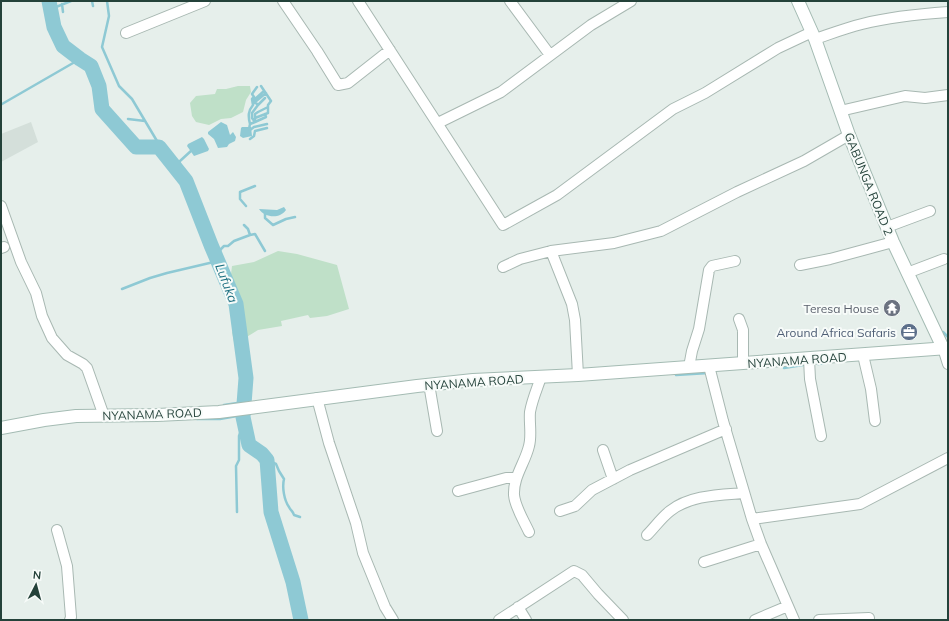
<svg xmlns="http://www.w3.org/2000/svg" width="949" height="621" font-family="Mulish,sans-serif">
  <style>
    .built { fill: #d4dfda }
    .green { fill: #bfe0c8 }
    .water { fill: #8ec9d4 }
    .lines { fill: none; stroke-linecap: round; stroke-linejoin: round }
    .stream { stroke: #8ec9d4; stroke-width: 2.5 }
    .river { stroke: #8ec9d4; stroke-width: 15 }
    .street-casing { stroke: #a8b8b2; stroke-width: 12 }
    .secondary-casing { stroke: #a4bbb3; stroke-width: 14 }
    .street { stroke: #fff; stroke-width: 10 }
    .secondary { stroke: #fff; stroke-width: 12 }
    .labels { text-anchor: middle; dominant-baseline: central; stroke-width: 4; stroke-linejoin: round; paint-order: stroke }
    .street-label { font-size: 12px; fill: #24423a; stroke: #f7fbf9 }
    .worship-label { font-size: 12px; fill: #5b616d; stroke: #f7fbf9; text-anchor: end }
    .service-label { font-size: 12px; fill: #4e5e75; stroke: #f7fbf9; text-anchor: end }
    .water-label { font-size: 13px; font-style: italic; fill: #1c6f80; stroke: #f7fbf9 }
  </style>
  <rect width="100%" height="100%" fill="#e6efeb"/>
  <!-- built -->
  <path class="built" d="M31 122 38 142 1 162V134Z"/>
  <!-- green -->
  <path class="green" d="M238 86H250L251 92 246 100 243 112 231 118 221 119 209 125 196 122 192 116 190 103 196 96 215 94 217 89H226Z
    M278 251 297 254 337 265 349 309 327 316 310 318 308 315 281 321 282 326 258 330 237 343 234 342 232 332 235 329 234 311 230 283 232 266 254 262Z"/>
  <!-- water -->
  <path class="water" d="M221 122 227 125 230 135 233 132 236 137 235 141 229 144 227 147 218 148 214 139 208 134V132Z
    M242 127H251L252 136 243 138 240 136 241 128Z
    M202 137 204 139 209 149 208 151 194 156 187 146 188 144Z
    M284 207 286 210C280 219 265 218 259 209L277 210Z"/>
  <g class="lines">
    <!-- stream -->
    <path class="stream" d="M92 1 93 6
      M107 1 109 16 102 47 119 86 132 99 157 141 159 147
      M62 4 63 12
      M51 9 71 1
      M255 103 254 100 264 91
      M2 104 80 59
      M258 105 265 98
      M265 114 266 117 255 122 252 118V113L258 105 255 102 266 93
      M255 118V114L258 112 268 107
      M128 119 145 121
      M250 124C248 116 248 111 253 105L252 99 254 97 252 94 257 87
      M249 129 250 124 255 122V118L268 113V105L271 101 261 86
      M250 130 254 127 267 124
      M250 139 254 136 255 131 267 128
      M175 167 179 165 180 161 192 150
      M246 206 240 199V192L255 186
      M265 213V218L273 225 286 219 295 217
      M250 235 255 234 265 251
      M216 257 221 249 224 246H228L234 241 250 235 248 229 244 225
      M122 289 150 278 167 273 218 261
      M943 332 948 337
      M818 364 825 363
      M784 368 803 365
      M676 375 709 373
      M224 405 244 402
      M197 419H220L237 416 243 417
      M267 460 276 464 279 471 284 479C282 487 284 500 289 507 291 511 293 511 294 515L300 517
      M237 512 236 466 239 460V436L244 422"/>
    <!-- river -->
    <path class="river" d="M49 1 54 27 63 46 80 59 91 66 99 86 102 109 136 147H159L186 181 211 245 236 304 246 378 243 417 249 445 262 454 267 460 271 512 293 582 301 620"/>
    <defs>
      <path id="street" d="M283 1 317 51 338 85 348 83 390 50
        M358 1 503 225 557 195 673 109 705 93 778 48 812 32
        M510 1 550 55
        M126 33 205 1
        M815 39C830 34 846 28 862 24 890 17 919 14 948 12
        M840 111 905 96 925 98 948 95
        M438 123 501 92 591 25 631 1
        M1 206 21 262 36 293 42 316 52 338 67 355 83 364 87 368 104 416
        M887 227 930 211
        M1 248 4 247
        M551 251 572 304 575 320 578 375
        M800 265 830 259 893 242
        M503 267 520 259 551 251 614 243 661 231 737 192 804 161 849 135
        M907 273 944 259
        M739 319 743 330V363
        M943 348 948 364
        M863 355 871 389 875 421
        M809 359 810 379 821 436
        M709 366 723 421 752 519 761 544 794 620
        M689 367 692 351 699 329 709 270 712 266 735 261
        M429 384 437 431
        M317 398 329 443 356 523 363 553 385 607 393 620
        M603 450 613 479
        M458 491 506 478H516
        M560 511 575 506 592 490 630 470 726 429
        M752 519 860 504 948 458
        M57 530 67 566 71 617 70 620
        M529 532C524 521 515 507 514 495 513 477 525 463 529 446 532 435 529 423 530 412 532 400 537 389 541 377
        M647 535C655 527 661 518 670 511 690 495 720 495 744 493
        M704 562 761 544
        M518 607 526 620
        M499 620 574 571 582 575 598 594 623 620
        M755 620 788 606
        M819 620 869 618"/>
      <path id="secondary" d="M798 1 815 39 849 135 893 242 943 348
        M1 428 44 420 76 416 157 415 219 412 417 386 473 380 578 375 948 348"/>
    </defs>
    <!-- street casing -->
    <use href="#street" class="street-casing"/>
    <!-- secondary casing -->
    <use href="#secondary" class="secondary-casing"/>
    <!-- street -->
    <use href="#street" class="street"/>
    <!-- secondary -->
    <use href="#secondary" class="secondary"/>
  </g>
  <!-- icons -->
  <defs>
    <symbol id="temple-disc" viewBox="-11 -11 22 22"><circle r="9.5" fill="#6b7280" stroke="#f7fbf9"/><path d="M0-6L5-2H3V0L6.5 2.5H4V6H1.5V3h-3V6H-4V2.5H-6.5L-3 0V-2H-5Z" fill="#fff"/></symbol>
    <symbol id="office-disc" viewBox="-11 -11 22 22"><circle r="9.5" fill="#5c6f8a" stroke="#f7fbf9"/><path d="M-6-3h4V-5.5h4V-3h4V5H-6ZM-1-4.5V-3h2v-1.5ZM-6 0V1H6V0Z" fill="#fff"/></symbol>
  </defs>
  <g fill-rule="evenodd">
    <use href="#temple-disc" x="882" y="298" width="20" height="20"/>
    <use href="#office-disc" x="899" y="322" width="20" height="20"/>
  </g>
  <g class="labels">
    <!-- street labels -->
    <g class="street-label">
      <text transform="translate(869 184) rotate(68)">GABUNGA ROAD 2</text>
      <text transform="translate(797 360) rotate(-4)">NYANAMA ROAD</text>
      <text transform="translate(474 382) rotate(-4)">NYANAMA ROAD</text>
      <text transform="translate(152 414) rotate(-2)">NYANAMA ROAD</text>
    </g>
    <!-- worship labels -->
    <g class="worship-label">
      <text x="879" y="308">Teresa House</text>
    </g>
    <!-- service labels -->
    <g class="service-label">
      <text x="896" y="332">Around Africa Safaris</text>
    </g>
    <!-- water labels -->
    <g class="water-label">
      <text transform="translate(227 283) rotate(69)">Lufuka</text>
    </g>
  </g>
  <!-- border -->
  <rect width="949" height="621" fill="none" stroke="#24423a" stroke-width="4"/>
  <!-- north arrow -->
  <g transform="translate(36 585) rotate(6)" stroke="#f7fbf9" stroke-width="3" paint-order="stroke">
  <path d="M0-3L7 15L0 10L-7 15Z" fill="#24423a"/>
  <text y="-6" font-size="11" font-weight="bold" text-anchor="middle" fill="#24423a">N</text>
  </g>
</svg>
